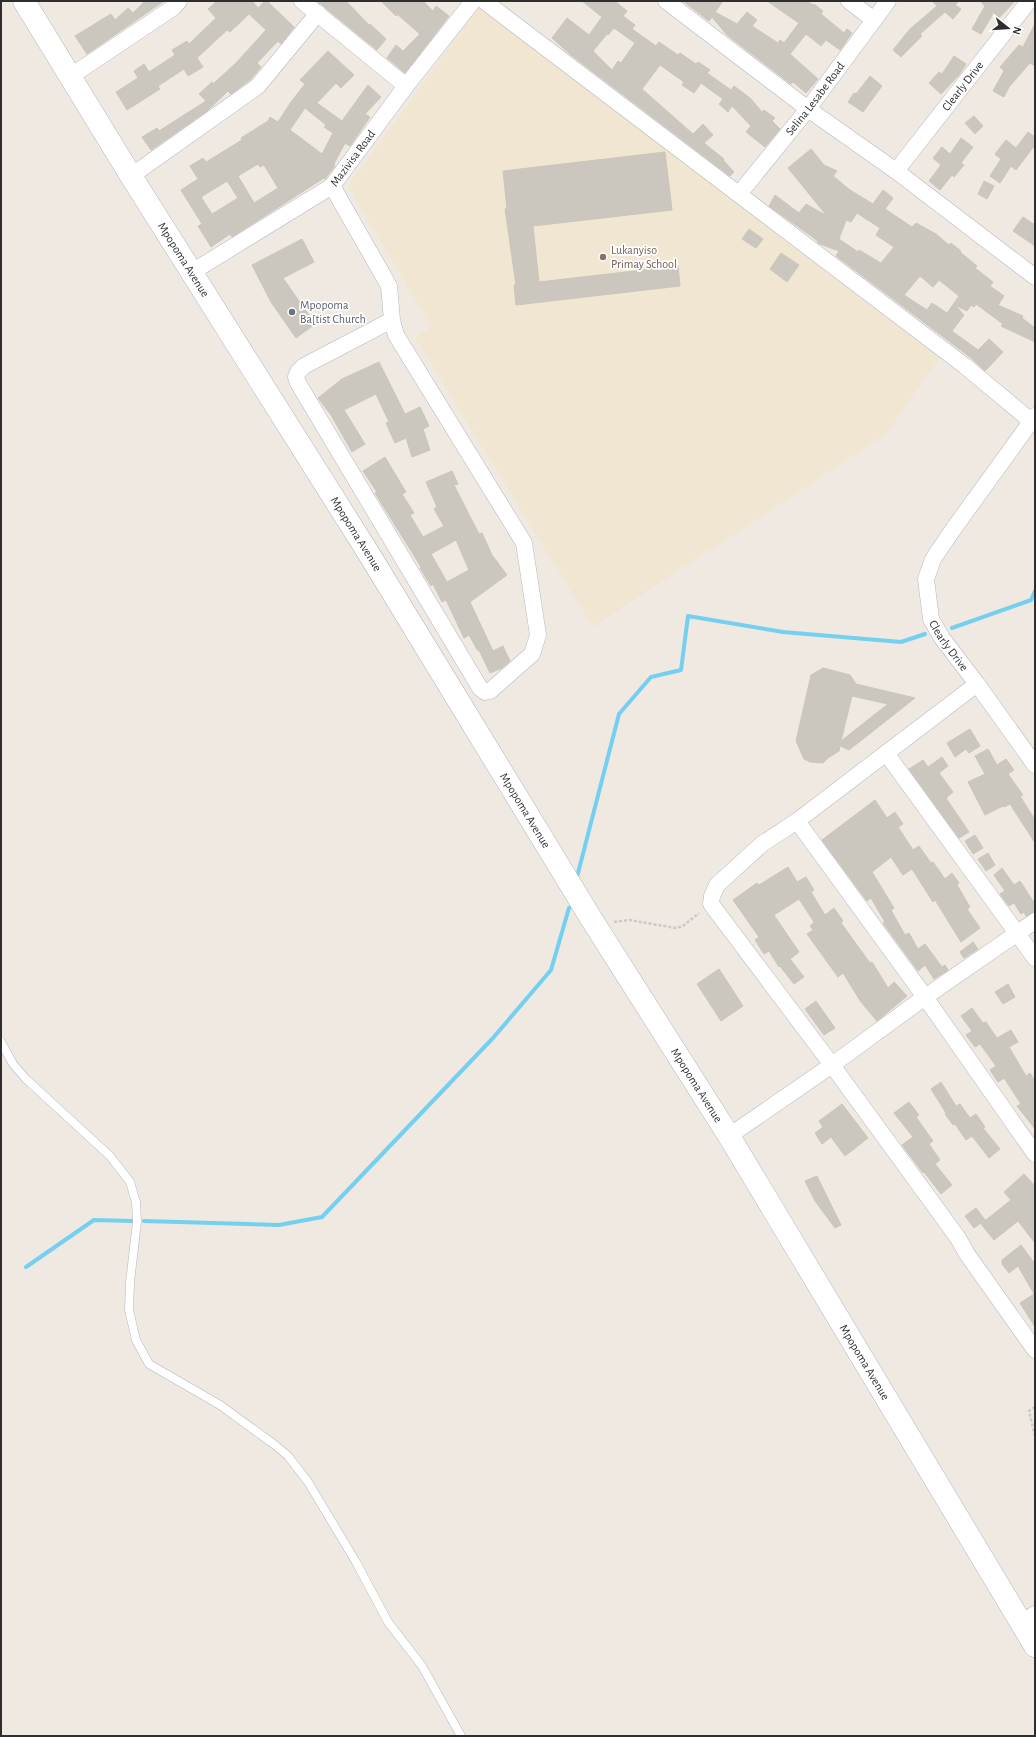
<svg xmlns="http://www.w3.org/2000/svg" width="1036" height="1737" font-family="'Alegreya Sans',sans-serif">
  <style>
    .education { fill: #f0e6d1 }
    .lines { fill: none; stroke-linecap: round; stroke-linejoin: round }
    .stream { stroke: #75cff0; stroke-width: 4 }
    .building { fill: #cbc7bf; stroke: #cbc5ba; fill-rule: evenodd }
    .lane-casing { stroke: #b4b7c1; stroke-width: 9 }
    .street-casing { stroke: #b4b7c1; stroke-width: 17 }
    .secondary-casing { stroke: #b4b7c1; stroke-width: 23 }
    .path { stroke: #c9c9c9; stroke-width: 2.5; stroke-dasharray: 3 2; stroke-linecap: butt }
    .lane { stroke: #fff; stroke-width: 8 }
    .street { stroke: #fff; stroke-width: 16 }
    .secondary { stroke: #fff; stroke-width: 22 }
    .education-dot { fill: #8d6e63; stroke: #fff; stroke-width: 1.5 }
    .worship-dot { fill: #6b7280; stroke: #fff; stroke-width: 1.5 }
    .labels { text-anchor: middle; dominant-baseline: central; stroke-width: 3.5; stroke-linejoin: round; paint-order: stroke }
    .street-label { font-size: 12px; fill: #2e2e2e; stroke: #fff }
    .education-label { font-size: 12px; fill: #785e54; stroke: #fff; text-anchor: start }
    .worship-label { font-size: 12px; fill: #5b616d; stroke: #fff; text-anchor: start }
  </style>
  <rect width="100%" height="100%" fill="#efe9e1"/>
  <!-- education -->
  <path class="education" d="M480 5 943 353 886 434 593 627 415 338 431 327 348 186Z"/>
  <g class="lines">
    <!-- stream -->
    <path class="stream" d="M952 628 1031 600 1035 591
      M577 877 619 714 651 677 681 670 688 616 783 632 901 642 925 634
      M144 1221 279 1225 322 1217 493 1038 551 970 569 908
      M26 1267 94 1220 132 1221"/>
  </g>
  <!-- building -->
  <path class="building" d="M145 1H164L87 54 75 36 111 14 115 20 128 8 133 13Z
    M217 1H252L258 8 265 1H267L294 27 281 44 278 41 257 63 261 67 251 79 231 94 228 91 207 111 151 150 142 137 157 128 159 131 206 101 199 94 212 82 213 84 236 63 266 30 249 14 230 32 227 30 197 58 203 67 188 76 184 69 158 86 160 89 127 110 116 92 138 78 134 71 144 64 149 72 175 55 172 50 187 41 189 44 216 18 208 9Z
    M317 1H346L369 25 370 24 386 39 377 50Z
    M381 1H423L433 11 436 6 449 16 405 73 387 58 396 45 403 51 420 34 397 14 396 16Z
    M582 1H615L627 11 623 16 635 25 632 29 656 46 659 42 678 55 680 53 696 64 698 62 710 70 707 73 731 90 734 86 750 98 762 112 764 110 775 118 772 121 780 129 765 147 746 132 751 126 732 106 728 112 719 104 723 99 701 83 694 93 682 85 684 82 660 65 642 89 693 134 703 124 713 135 704 143 724 159 723 160 734 172 730 176 571 55 552 38 567 18 589 35 602 17ZM614 28 635 43 621 63 618 61 612 70 593 51 607 34 608 35Z
    M683 1H723L715 12 737 24 747 12 757 20 752 26 778 43 780 40 784 43 799 23 767 1H807L813 5 814 4 823 11 821 14 844 33 847 29 852 33 840 50 826 40 821 46 806 34 790 54 818 79 806 93 793 82 791 84 727 35 712 17 709 21Z
    M932 1H959L955 5 961 9 953 19 945 12 920 34 922 36 901 57 893 50 910 29 937 6Z
    M980 1H1015L998 19 993 14 981 34 972 29 985 6Z
    M1035 24V66L1030 63 1009 87 1004 97 993 91 1004 71 1000 67 1019 45 1023 47Z
    M328 51 354 75 341 88 336 83 317 103 342 121 368 85 381 97 365 114 370 117 350 146 345 143 334 164 335 166 325 179 324 178 232 237 230 234 211 247 198 226 202 224 181 190 198 179 190 166 203 158 206 162 242 140 241 138 268 121 270 117 278 122 291 102 305 84 300 80ZM305 108 326 125 324 127 333 133 322 154 290 130ZM258 164 260 167 264 165 278 188 254 203 238 176ZM227 181 238 198 212 214 201 197Z
    M954 56 966 64 959 75 941 94 929 83 939 72 942 74Z
    M870 76 882 86 863 112 848 102 854 93 856 94Z
    M974 116 983 126 975 134 965 123Z
    M1028 132 1035 137V145L1016 170 1011 166 1000 183 990 176 1001 159 995 154 1006 140 1016 148Z
    M961 138 973 147 961 163 964 165 954 177 952 175 940 190 929 181 941 165 933 158 942 147 950 154Z
    M811 149 824 165 837 171 833 176 850 190 873 204 883 190 893 198 885 209 912 227 916 223 936 234 949 245 951 243 961 251 960 252 977 266 975 268 993 282 990 286 1004 296 998 305 1023 316 1022 318 1035 328V342L1001 326 1003 324 976 304 974 307 971 305 967 311 955 305 964 315 952 331 978 350 989 339 1003 352 985 371 970 357 836 256 839 251 820 244 817 242 818 241 769 206 775 195 799 213 806 204 827 216 788 168ZM857 213 880 228 876 235 894 247 881 263 859 250 858 252 839 239 846 220 851 222ZM920 276 933 287 939 280 959 296 947 313 932 303 927 310 904 295Z
    M665 152 672 210 533 226 539 282 678 266 680 286 516 305 514 285H516L505 209H507L503 171Z
    M984 181 994 186 987 199 978 194Z
    M1023 217 1035 225V246L1013 231Z
    M749 229 763 239 756 248 742 239Z
    M302 239 314 262 283 278 315 324 296 338 271 302 252 265Z
    M781 253 799 265 787 282 770 269Z
    M379 362 405 414 420 407 429 426 423 429 430 450 412 457 406 438 395 443 386 423 389 422 376 394 344 410 365 444 352 452 331 415 318 398 342 379Z
    M385 457 406 492 402 494 414 513 410 515 423 537 444 526 434 509 437 507 426 482 452 471 458 484 454 485 479 534 482 533 492 555 507 575 470 602 493 651 503 646 510 661 502 668 490 673 479 650 478 651 469 635 464 638 446 600 442 602 433 584 431 586 420 568 421 567 375 493 377 492 363 471ZM456 540 469 570 447 582 431 554Z
    M823 668 850 675 856 684 915 698 849 750 840 746 839 751 828 758 823 763 810 762 804 759 796 741 811 675ZM852 696 888 704 841 741Z
    M970 729 980 746 969 753 966 749 955 757 947 743Z
    M988 749 997 765 1006 759 1014 770 1008 774 1023 795 1020 796 1035 820V843L1010 804 1004 807 1003 806 985 815 968 782 985 774 975 756Z
    M942 757 948 766 939 773 953 792 946 798 969 832 959 838 909 769 923 760 928 767Z
    M875 800 887 818 895 812 903 824 898 827 913 850 919 846 931 863 933 862 945 879 952 873 959 883 957 885 970 907 967 909 980 928 961 942 935 900 933 902 912 869 903 875 891 857 872 872 894 908 891 910 905 935 909 933 918 949 925 944 942 967 945 965 948 970 934 979 925 965 918 971 883 923 885 922 871 898 867 901 822 840Z
    M975 835 983 848 973 854 965 841Z
    M988 853 995 865 986 871 978 859Z
    M788 867 797 882 806 877 814 890 811 892 825 915 834 908 843 921 841 923 870 963 872 962 888 988 894 982 907 996 877 1021 861 1002 843 973 838 977 807 934 813 930 810 926 814 922 799 899 774 915 799 952 790 959 804 977 794 984 780 966 779 967 769 951 764 954 755 940 759 937 733 900 757 883 759 885Z
    M1002 868 1014 885 1020 881 1035 904V912L1026 916 1024 912 1021 914 1014 903 1009 906 1000 894 1005 891 994 875Z
    M973 942 978 949 964 958 960 952Z
    M719 969 743 1006 721 1021 697 984Z
    M1008 984 1015 997 1003 1004 995 992Z
    M816 1001 835 1028 824 1035 805 1009Z
    M972 1008 983 1023 986 1022 997 1038 1011 1030 1018 1042 1009 1047 1026 1076 1030 1073 1035 1081V1129L1017 1106 1021 1104 1004 1078 998 1082 990 1070 996 1066 980 1044 975 1047 966 1035 972 1031 961 1016Z
    M941 1082 956 1106 960 1104 970 1118 976 1114 985 1127 983 1128 1000 1149 989 1158 972 1136 966 1140 955 1124 953 1125 945 1114 946 1113 931 1089Z
    M909 1102 919 1115 916 1117 933 1141 929 1144 940 1160 935 1164 952 1185 941 1194 924 1172 923 1173 902 1145 913 1137 894 1113Z
    M842 1104 868 1138 845 1156 831 1137 822 1144 815 1133 823 1127 819 1121Z
    M1024 1174 1035 1186V1243L1018 1221 994 1240 981 1224 1011 1200 1004 1192Z
    M817 1176 841 1225 835 1228 815 1201 805 1181Z
    M976 1208 985 1220 974 1228 965 1216Z
    M1021 1245 1035 1264V1327L1020 1303 1034 1294 1018 1266 1009 1273 1002 1264V1260Z"/>
  <g class="lines">
    <defs>
      <path id="lane" d="M1 1042 13 1064 26 1079 110 1156 130 1182 136 1202 137 1222 130 1282 129 1310 136 1340 149 1364 220 1405 275 1445 288 1456 308 1482 356 1562 388 1622 422 1666 461 1736"/>
      <g id="street">
        <path d="M302 1 406 86"/>
        <path d="M484 1 965 366 1031 421"/>
        <path d="M666 1 808 109 896 171 1035 277"/>
        <path d="M849 1 874 20"/>
        <path d="M71 76 174 7 179 1"/>
        <path id="s1" d="M896 171 1029 1"/>
        <path d="M131 176 258 86 318 13"/>
        <path d="M332 186 389 286 392 320 396 335 524 543 538 635 532 654 490 691 485 692 480 688 298 383 296 377 298 372 304 366 392 320"/>
        <path id="s2" d="M739 194 808 109 888 1"/>
        <path id="s3" d="M192 272 332 186 406 86 473 1"/>
        <path id="s4" d="M1035 416 952 531 933 559 926 579 931 619 942 638 977 684 1035 765"/>
        <path d="M977 684 797 821 762 844 717 885 712 896 711 904 832 1065 958 1238 967 1254 1035 1350"/>
        <path d="M886 753 1035 958"/>
        <path d="M797 821 925 997 1035 1154"/>
        <path d="M729 1136 832 1065 925 997 1035 921"/>
        <path d="M1021 1624 1035 1614"/>
      </g>
      <g id="secondary">
        <path id="s5" d="M24 1 131 176 369 554 592 920 729 1136 1035 1646"/>
      </g>
    </defs>
    <!-- lane casing -->
    <use href="#lane" class="lane-casing"/>
    <!-- street casing -->
    <use href="#street" class="street-casing"/>
    <!-- secondary casing -->
    <use href="#secondary" class="secondary-casing"/>
    <!-- path -->
    <path class="path" d="M614 922 629 920 676 928 683 926 699 913
      M1035 1407 1029 1411 1035 1436"/>
    <!-- lane -->
    <use href="#lane" class="lane"/>
    <!-- street -->
    <use href="#street" class="street"/>
    <!-- secondary -->
    <use href="#secondary" class="secondary"/>
  </g>
  <!-- markers -->
  <circle class="education-dot" cx="603" cy="257" r="4"/>
  <circle class="worship-dot" cx="292" cy="312" r="4"/>
  <g class="labels">
    <!-- street labels -->
    <g class="street-label">
      <text stroke="none"><textPath href="#s1" startOffset="108">Clearly Drive</textPath></text>
      <text stroke="none"><textPath href="#s2" startOffset="122">Selina Lesabe Road</textPath></text>
      <text stroke="none"><textPath href="#s3" startOffset="199">Mazivisa Road</textPath></text>
      <text stroke="none"><textPath href="#s5" startOffset="304">Mpopoma Avenue</textPath></text>
      <text stroke="none"><textPath href="#s5" startOffset="628">Mpopoma Avenue</textPath></text>
      <text stroke="none"><textPath href="#s4" startOffset="269">Clearly Drive</textPath></text>
      <text stroke="none"><textPath href="#s5" startOffset="952">Mpopoma Avenue</textPath></text>
      <text stroke="none"><textPath href="#s5" startOffset="1276">Mpopoma Avenue</textPath></text>
      <text stroke="none"><textPath href="#s5" startOffset="1600">Mpopoma Avenue</textPath></text>
    </g>
    <!-- education labels -->
    <g class="education-label">
      <text x="611" y="250">Lukanyiso<tspan x="611" dy="14">Primay School</tspan></text>
    </g>
    <!-- worship labels -->
    <g class="worship-label">
      <text x="300" y="305">Mpopoma<tspan x="300" dy="14">Ba[tist Church</tspan></text>
    </g>
  </g>
  <!-- border -->
  <rect width="1036" height="1737" fill="none" stroke="#2e2e2e" stroke-width="4"/>
  <!-- north arrow -->
  <g transform="translate(1008 28) rotate(107)" stroke="#ffffff" stroke-width="3" paint-order="stroke">
  <path d="M0-3L7 15L0 10L-7 15Z" fill="#2e2e2e"/>
  <text y="-6" font-size="11" font-weight="bold" text-anchor="middle" fill="#2e2e2e">N</text>
  </g>
</svg>
